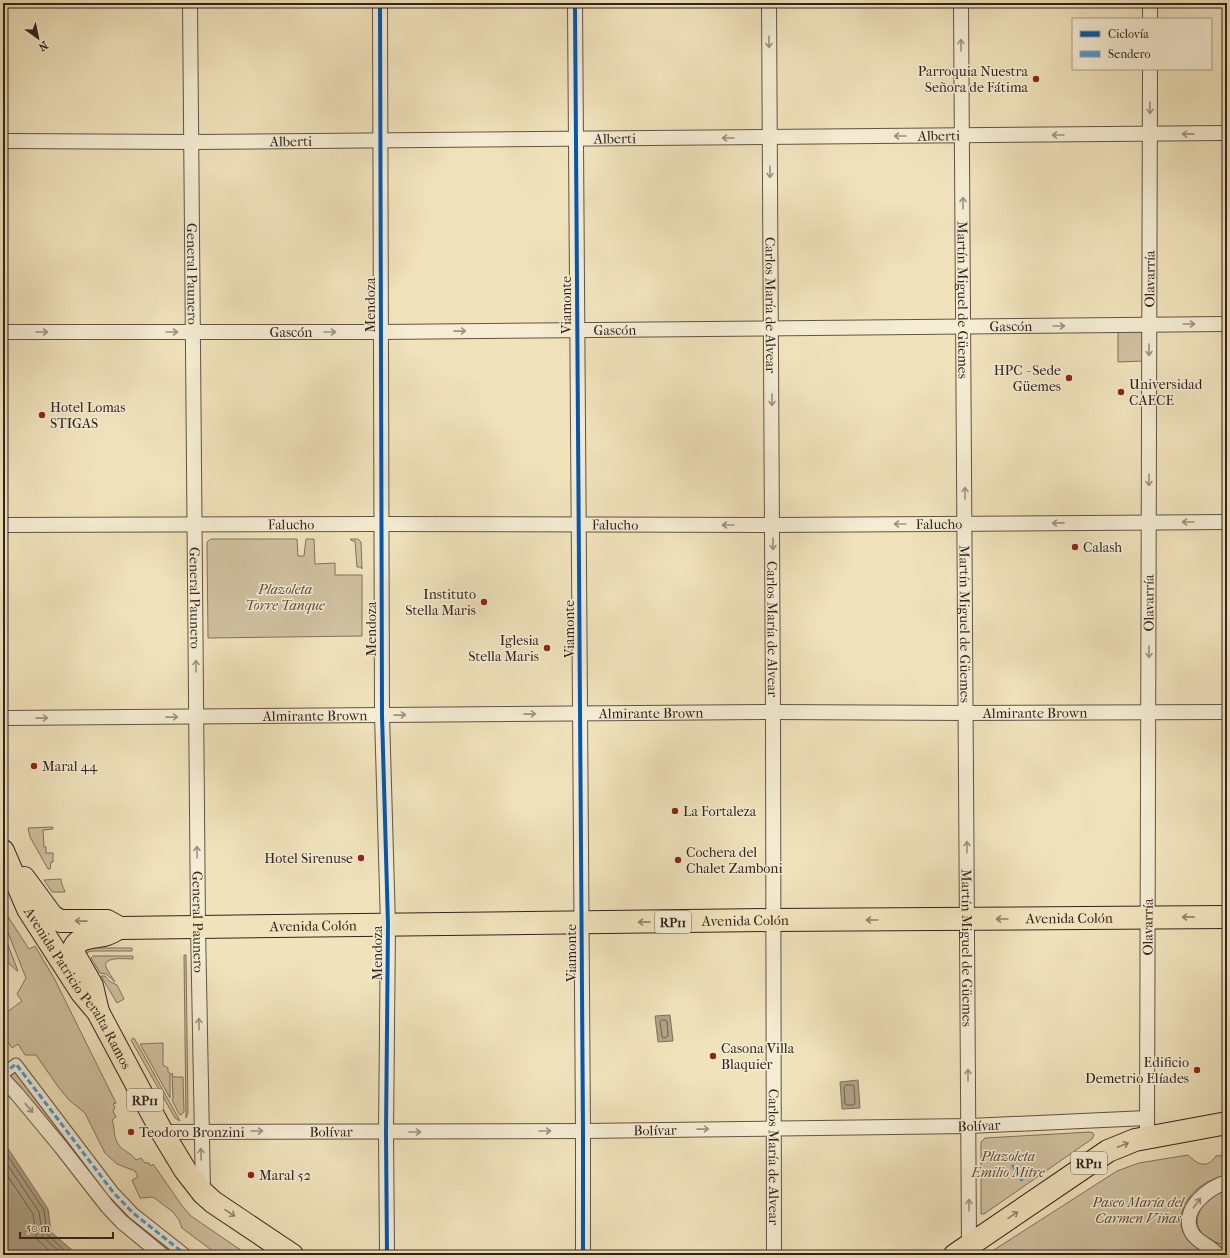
<svg xmlns="http://www.w3.org/2000/svg" width="1230" height="1258" font-family="'IM FELL French Canon',serif">
  <style>
    .green { fill: #d0c2a1; stroke: #81725f }
    .water { fill: #afa286; stroke: #7d6f5c }
    .lines { fill: none; stroke-linecap: round; stroke-linejoin: round }
    .shore { stroke: #706252; stroke-width: 1 }
    .pedestrian-casing { stroke: #625345; stroke-width: 13 }
    .minor-casing { stroke: #625345; stroke-width: 16 }
    .primary-casing { stroke: #32231d; stroke-width: 24 }
    .pedestrian { stroke: #f5edd3; stroke-width: 11 }
    .minor { stroke: #f5edd3; stroke-width: 14 }
    .primary { stroke: #f0e3bc; stroke-width: 22 }
    .quiet { stroke: #3e9cdf; stroke-width: 3; stroke-dasharray: 6 3; stroke-linecap: butt }
    .cycleway-casing { stroke: #f5edd3; stroke-width: 6 }
    .cycleway { stroke: #0057b8; stroke-width: 4 }
    .oneway { stroke: #9d9281 }
    .oneway2 { stroke: #91836c }
    .poi-dot { fill: #8f2418; stroke: #f5edd3; stroke-width: 1.5 }
    .labels { text-anchor: middle; dominant-baseline: central; stroke-width: 3; stroke-linejoin: round; paint-order: stroke }
    .shield { fill: #f5edd3; stroke: #6c6054; stroke-width: 1 }
    .shield-label { font-size: 13px; font-weight: bold; fill: #32231d }
    .poi-label { font-size: 14px; fill: #32231d; stroke: #f5edd3; text-anchor: start }
    .street-label { font-size: 14px; fill: #32231d; stroke: #f5edd3 }
    .park-label { font-size: 14px; font-style: italic; fill: #5a4b3e; stroke: #f5edd3 }
  </style>
  <rect width="100%" height="100%" fill="#f0e3bc"/>
  <filter id="stains"><feTurbulence type="fractalNoise" baseFrequency=".005" numOctaves="4"/><feColorMatrix values="0 0 0 0 .2 0 0 0 0 .09 0 0 0 0 .02 0 0 0 .5 -.17"/></filter>
  <radialGradient id="worn" r=".72"><stop offset=".6" stop-color="#630" stop-opacity="0"/><stop offset="1" stop-color="#630" stop-opacity=".3"/></radialGradient>
  <!-- green -->
  <path class="green" d="M1149 329 1143 361 1118 362V330Z
    M211 539H297L298 556H304L306 539H314L315 564 335 563V575H362V636L208 638 207 542Z
    M350 539H358L361 542 362 569 361 567H357L355 541H352Z
    M53 827V829L43 830 44 847H46V853H53V862H51L50 869H48L30 837 28 828Z
    M61 879C61 885 64 888 65 892H52L44 880Z
    M3 909 29 949 35 946 54 978 116 1103 113 1104 115 1107 113 1111 116 1117 112 1120C115 1127 113 1135 117 1142 121 1151 131 1152 136 1160L141 1158 145 1163H149L151 1166 153 1164 183 1207 191 1216 248 1255H218L182 1228 179 1220 173 1212 153 1197 140 1198 132 1180 138 1177 135 1171 117 1164 105 1153 85 1113 69 1100 59 1088 36 1055H25L18 1044 12 1048 3 1035V1015L22 1001 17 994 26 978 3 920Z
    M3 932 18 971H17L3 958Z
    M91 948H132V951H93L88 952 85 954V951Z
    M184 955H186L188 1113 186 1118Z
    M93 956H133V959C127 959 102 956 106 967 108 972 112 977 115 982L106 974 100 973 91 958Z
    M101 976H105L109 981 117 985 124 999 117 1003Z
    M134 1038 138 1045 180 1121 175 1118 131 1040Z
    M163 1043V1065L168 1068V1072L170 1073V1098L140 1044Z
    M15 1069 67 1140 178 1255H170L129 1222 5 1077Z
    M172 1073 173 1077H183L184 1112 181 1115 179 1114 172 1100 173 1099Z
    M1090 1132 1093 1133 1094 1135 1092 1139 984 1214H981V1142L985 1138Z
    M1188 1155C1198 1165 1207 1169 1216 1156L1227 1155V1176C1218 1178 1209 1180 1201 1186 1187 1195 1173 1220 1186 1236 1191 1243 1203 1250 1210 1255H986L1117 1171 1139 1163Z
    M1227 1189V1245C1203 1242 1186 1224 1206 1202 1212 1196 1219 1192 1227 1189Z"/>
  <!-- water -->
  <path class="water" d="M670 1015 673 1041 658 1042 655 1016Z
    M858 1080 860 1108 842 1109 840 1082Z
    M3 1141 48 1209 51 1232 73 1251V1255H3Z"/>
  <g class="lines">
    <!-- shore -->
    <path class="shore" d="M662 1020H665L667 1021 668 1035 667 1037 663 1038 662 1036 660 1022Z
      M846 1085H853L854 1086 855 1103 854 1105H847L845 1104 844 1087Z
      M3 1149 44 1210 47 1234 69 1255
      M3 1158 39 1212 43 1237 63 1255
      M3 1169 33 1214 37 1239 54 1255"/>
    <defs>
      <path id="pedestrian" d="M3 1074 16 1064 113 1192 133 1213 186 1255"/>
      <g id="minor">
        <path id="s1" d="M190 3 198 926 203 1192"/>
        <path d="M380 3 382 715 388 925 386 1132 387 1255"/>
        <path d="M575 3 583 1131V1255"/>
        <path id="s2" d="M769 3 773 712 774 1255"/>
        <path id="s3" d="M961 3 969 1244"/>
        <path d="M1150 19V3"/>
        <path id="s4" d="M3 141 192 142 1227 133"/>
        <path id="s5" d="M3 332H381L1227 324"/>
        <path id="s6" d="M3 525 381 524 772 525 1227 522"/>
        <path id="s7" d="M3 718 773 712 966 713 1227 712"/>
        <path d="M3 1079 17 1094 61 1147 107 1206 122 1222 162 1255"/>
        <path id="s8" d="M162 1132 583 1131 969 1126 1147 1118"/>
        <path id="s9" d="M1147 1138 1150 69"/>
        <path d="M1218 1255C1211 1246 1198 1243 1192 1233 1179 1211 1208 1187 1227 1182"/>
      </g>
      <g id="primary">
        <path id="s10" d="M3 851 28 909 82 993 98 1012 162 1132 185 1170 203 1193 213 1202 292 1255"/>
        <path d="M24 878 52 916 60 921H107L118 927"/>
        <path id="s11" d="M98 1012 92 986 75 956 73 950C78 935 95 938 107 934 111 933 115 930 119 928L773 920 1227 917"/>
        <path d="M955 1255 1108 1151 1135 1140 1227 1123"/>
      </g>
    </defs>
    <!-- pedestrian casing -->
    <use href="#pedestrian" class="pedestrian-casing"/>
    <!-- minor casing -->
    <use href="#minor" class="minor-casing"/>
    <!-- primary casing -->
    <use href="#primary" class="primary-casing"/>
    <!-- pedestrian -->
    <use href="#pedestrian" class="pedestrian"/>
    <!-- minor -->
    <use href="#minor" class="minor"/>
    <!-- primary -->
    <use href="#primary" class="primary"/>
    <!-- quiet -->
    <path class="quiet" d="M3 1074 16 1064 113 1192 133 1213 186 1255
      M1012 1165 1018 1173
      M1019 1176 1024 1183"/>
    <defs>
      <path id="cycleway" d="M380 3 382 715 388 925 386 1132 387 1255
        M575 3 583 1131V1255"/>
    </defs>
    <!-- cycleway casing -->
    <use href="#cycleway" class="cycleway-casing"/>
    <!-- cycleway -->
    <use href="#cycleway" class="cycleway"/>
  </g>
  <!-- one-way arrows -->
  <defs><path id="oneway-shaft" d="M-6 0H5M1.5-3L5.5 0L1.5 3" fill="none" stroke-width="1.6" stroke-linecap="round" stroke-linejoin="round"/></defs>
  <g class="oneway">
    <use href="#oneway-shaft" transform="translate(769 42) rotate(90)"/>
    <use href="#oneway-shaft" transform="translate(961 45) rotate(-91)"/>
    <use href="#oneway-shaft" transform="translate(1150 108) rotate(90)"/>
    <use href="#oneway-shaft" transform="translate(1188 134) rotate(179)"/>
    <use href="#oneway-shaft" transform="translate(1058 135) rotate(180)"/>
    <use href="#oneway-shaft" transform="translate(900 136) rotate(180)"/>
    <use href="#oneway-shaft" transform="translate(728 138) rotate(180)"/>
    <use href="#oneway-shaft" transform="translate(770 172) rotate(90)"/>
    <use href="#oneway-shaft" transform="translate(963 203) rotate(-90)"/>
    <use href="#oneway-shaft" transform="translate(1189 324)"/>
    <use href="#oneway-shaft" transform="translate(1059 326)"/>
    <use href="#oneway-shaft" transform="translate(460 331) rotate(-1)"/>
    <use href="#oneway-shaft" transform="translate(42 332)"/>
    <use href="#oneway-shaft" transform="translate(172 332)"/>
    <use href="#oneway-shaft" transform="translate(330 332)"/>
    <use href="#oneway-shaft" transform="translate(1149 350) rotate(90)"/>
    <use href="#oneway-shaft" transform="translate(772 400) rotate(90)"/>
    <use href="#oneway-shaft" transform="translate(1149 480) rotate(90)"/>
    <use href="#oneway-shaft" transform="translate(965 493) rotate(-90)"/>
    <use href="#oneway-shaft" transform="translate(1188 522) rotate(180)"/>
    <use href="#oneway-shaft" transform="translate(1058 523) rotate(179)"/>
    <use href="#oneway-shaft" transform="translate(900 524) rotate(180)"/>
    <use href="#oneway-shaft" transform="translate(728 525) rotate(-180)"/>
    <use href="#oneway-shaft" transform="translate(773 544) rotate(90)"/>
    <use href="#oneway-shaft" transform="translate(1149 652) rotate(90)"/>
    <use href="#oneway-shaft" transform="translate(196 666) rotate(-90)"/>
    <use href="#oneway-shaft" transform="translate(530 714) rotate(-1)"/>
    <use href="#oneway-shaft" transform="translate(400 715) rotate(-1)"/>
    <use href="#oneway-shaft" transform="translate(172 717) rotate(-1)"/>
    <use href="#oneway-shaft" transform="translate(42 718) rotate(-1)"/>
    <use href="#oneway-shaft" transform="translate(967 847) rotate(-90)"/>
    <use href="#oneway-shaft" transform="translate(197 852) rotate(-91)"/>
    <use href="#oneway-shaft" transform="translate(199 1024) rotate(-91)"/>
    <use href="#oneway-shaft" transform="translate(968 1075) rotate(-90)"/>
    <use href="#oneway-shaft" transform="translate(29 1108) rotate(50)"/>
    <use href="#oneway-shaft" transform="translate(703 1129) rotate(-1)"/>
    <use href="#oneway-shaft" transform="translate(257 1131)"/>
    <use href="#oneway-shaft" transform="translate(545 1131)"/>
    <use href="#oneway-shaft" transform="translate(415 1132)"/>
    <use href="#oneway-shaft" transform="translate(201 1154) rotate(-92)"/>
    <use href="#oneway-shaft" transform="translate(1197 1203) rotate(-53)"/>
    <use href="#oneway-shaft" transform="translate(969 1205) rotate(-90)"/>
  </g>
  <g class="oneway2">
    <use href="#oneway-shaft" transform="translate(1188 917) rotate(179)"/>
    <use href="#oneway-shaft" transform="translate(1002 919) rotate(180)"/>
    <use href="#oneway-shaft" transform="translate(872 920) rotate(180)"/>
    <use href="#oneway-shaft" transform="translate(81 921) rotate(-179)"/>
    <use href="#oneway-shaft" transform="translate(644 922) rotate(179)"/>
    <use href="#oneway-shaft" transform="translate(1123 1145) rotate(-22)"/>
    <use href="#oneway-shaft" transform="translate(230 1213) rotate(34)"/>
    <use href="#oneway-shaft" transform="translate(1013 1215) rotate(-34)"/>
  </g>
  <!-- markers -->
  <g class="poi-dot">
    <circle cx="1036" cy="79" r="4"/>
    <circle cx="1069" cy="378" r="4"/>
    <circle cx="1121" cy="392" r="4"/>
    <circle cx="42" cy="415" r="4"/>
    <circle cx="1075" cy="547" r="4"/>
    <circle cx="484" cy="602" r="4"/>
    <circle cx="547" cy="648" r="4"/>
    <circle cx="34" cy="766" r="4"/>
    <circle cx="675" cy="811" r="4"/>
    <circle cx="361" cy="858" r="4"/>
    <circle cx="678" cy="860" r="4"/>
    <circle cx="713" cy="1056" r="4"/>
    <circle cx="1197" cy="1070" r="4"/>
    <circle cx="131" cy="1132" r="4"/>
    <circle cx="251" cy="1175" r="4"/>
  </g>
  <g class="labels">
    <!-- shield labels -->
    <g class="shield">
      <rect x="655" y="911" width="36" height="22" rx="3"/>
      <rect x="127" y="1089" width="36" height="22" rx="3"/>
      <rect x="1071" y="1152" width="36" height="22" rx="3"/>
    </g>
    <g class="shield-label">
      <text x="673" y="922">RP11</text>
      <text x="145" y="1100">RP11</text>
      <text x="1089" y="1163">RP11</text>
    </g>
    <!-- poi labels -->
    <g class="poi-label">
      <text x="1028" y="71" text-anchor="end">Parroquia Nuestra<tspan x="1028" dy="16">Señora de Fátima</tspan></text>
      <text x="1061" y="370" text-anchor="end">HPC - Sede<tspan x="1061" dy="16">Güemes</tspan></text>
      <text x="1129" y="384">Universidad<tspan x="1129" dy="16">CAECE</tspan></text>
      <text x="50" y="407">Hotel Lomas<tspan x="50" dy="16">STIGAS</tspan></text>
      <text x="1083" y="547">Calash</text>
      <text x="476" y="594" text-anchor="end">Instituto<tspan x="476" dy="16">Stella Maris</tspan></text>
      <text x="539" y="640" text-anchor="end">Iglesia<tspan x="539" dy="16">Stella Maris</tspan></text>
      <text x="42" y="766">Maral 44</text>
      <text x="683" y="811">La Fortaleza</text>
      <text x="686" y="852">Cochera del<tspan x="686" dy="16">Chalet Zamboni</tspan></text>
      <text x="353" y="858" text-anchor="end">Hotel Sirenuse</text>
      <text x="721" y="1048">Casona Villa<tspan x="721" dy="16">Blaquier</tspan></text>
      <text x="1189" y="1062" text-anchor="end">Edificio<tspan x="1189" dy="16">Demetrio Elíades</tspan></text>
      <text x="139" y="1132">Teodoro Bronzini</text>
      <text x="259" y="1175">Maral 52</text>
    </g>
    <!-- street labels -->
    <g class="street-label">
      <text stroke="none"><textPath href="#s4" startOffset="936">Alberti</textPath></text>
      <text stroke="none"><textPath href="#s4" startOffset="612">Alberti</textPath></text>
      <text stroke="none"><textPath href="#s4" startOffset="288">Alberti</textPath></text>
      <text stroke="none"><textPath href="#s1" startOffset="271">General Paunero</textPath></text>
      <text stroke="none"><textPath href="#s9" startOffset="859">Olavarría</textPath></text>
      <text stroke="none"><textPath href="#s3" startOffset="297">Martín Miguel de Güemes</textPath></text>
      <text transform="translate(370 305) rotate(-90)">Mendoza</text>
      <text transform="translate(566 305) rotate(-90)">Viamonte</text>
      <text stroke="none"><textPath href="#s2" startOffset="302">Carlos María de Alvear</textPath></text>
      <text stroke="none"><textPath href="#s5" startOffset="1008">Gascón</textPath></text>
      <text stroke="none"><textPath href="#s5" startOffset="612">Gascón</textPath></text>
      <text stroke="none"><textPath href="#s5" startOffset="288">Gascón</textPath></text>
      <text stroke="none"><textPath href="#s6" startOffset="288">Falucho</textPath></text>
      <text stroke="none"><textPath href="#s6" startOffset="612">Falucho</textPath></text>
      <text stroke="none"><textPath href="#s6" startOffset="936">Falucho</textPath></text>
      <text stroke="none"><textPath href="#s1" startOffset="595">General Paunero</textPath></text>
      <text stroke="none"><textPath href="#s9" startOffset="535">Olavarría</textPath></text>
      <text stroke="none"><textPath href="#s3" startOffset="621">Martín Miguel de Güemes</textPath></text>
      <text transform="translate(371 629) rotate(-90)">Mendoza</text>
      <text transform="translate(569 629) rotate(-90)">Viamonte</text>
      <text stroke="none"><textPath href="#s2" startOffset="626">Carlos María de Alvear</textPath></text>
      <text stroke="none"><textPath href="#s7" startOffset="648">Almirante Brown</textPath></text>
      <text stroke="none"><textPath href="#s7" startOffset="1032">Almirante Brown</textPath></text>
      <text stroke="none"><textPath href="#s7" startOffset="312">Almirante Brown</textPath></text>
      <text stroke="none"><textPath href="#s11" startOffset="1071">Avenida Colón</textPath></text>
      <text stroke="none"><textPath href="#s11" startOffset="747">Avenida Colón</textPath></text>
      <text stroke="none"><textPath href="#s1" startOffset="919">General Paunero</textPath></text>
      <text stroke="none"><textPath href="#s11" startOffset="315">Avenida Colón</textPath></text>
      <text stroke="none"><textPath href="#s9" startOffset="211">Olavarría</textPath></text>
      <text stroke="none"><textPath href="#s3" startOffset="945">Martín Miguel de Güemes</textPath></text>
      <text transform="translate(377 953) rotate(-90)">Mendoza</text>
      <text transform="translate(571 953) rotate(-90)">Viamonte</text>
      <text stroke="none"><textPath href="#s10" startOffset="157">Avenida Patricio Peralta Ramos</textPath></text>
      <text stroke="none"><textPath href="#s8" startOffset="817">Bolívar</textPath></text>
      <text stroke="none"><textPath href="#s8" startOffset="493">Bolívar</textPath></text>
      <text stroke="none"><textPath href="#s8" startOffset="169">Bolívar</textPath></text>
      <text stroke="none"><textPath href="#s2" startOffset="1154">Carlos María de Alvear</textPath></text>
    </g>
    <!-- park labels -->
    <g class="park-label">
      <text x="285" y="589">Plazoleta<tspan x="285" dy="16">Torre Tanque</tspan></text>
      <text x="1008" y="1156">Plazoleta<tspan x="1008" dy="16">Emilio Mitre</tspan></text>
      <text x="1138" y="1202">Paseo María del<tspan x="1138" dy="16">Carmen Viñas</tspan></text>
    </g>
  </g>
  <!-- margin -->
  <rect width="1230" height="1258" fill="none" stroke="#f0e3bc" stroke-width="16"/>
  <rect x="4" y="4" width="1222" height="1250" fill="none" stroke="#32231d" stroke-width="2"/>
  <rect x="8" y="8" width="1214" height="1242" fill="none" stroke="#32231d"/>
  <!-- legend -->
  <rect x="1072" y="18" width="140" height="52" fill="#f5edd3" stroke="#a79c8a"/>
  <rect x="1080" y="31" width="20" height="6" fill="#0057b8" stroke="#a79c8a"/>
  <text x="1108" y="38" font-size="12" fill="#32231d">Ciclovía</text>
  <rect x="1080" y="51" width="20" height="6" fill="#3e9cdf" stroke="#a79c8a"/>
  <text x="1108" y="58" font-size="12" fill="#32231d">Sendero</text>
  <!-- north arrow -->
  <g transform="translate(38 38) rotate(147)" stroke="#f5edd3" stroke-width="3" paint-order="stroke">
  <path d="M0-3L7 15L0 10L-7 15Z" fill="#32231d"/>
  <text y="-6" font-size="11" font-weight="bold" text-anchor="middle" fill="#32231d">N</text>
  </g>
  <!-- scale -->
  <path d="M20 1232v6h93v-6" fill="none" stroke="#32231d" stroke-width="2"/>
  <text x="26" y="1232" font-size="12" fill="#32231d" stroke="#f5edd3" stroke-width="3" paint-order="stroke">50 m</text>
  <rect width="100%" height="100%" filter="url(#stains)"/>
  <rect width="100%" height="100%" fill="url(#worn)"/>
</svg>
